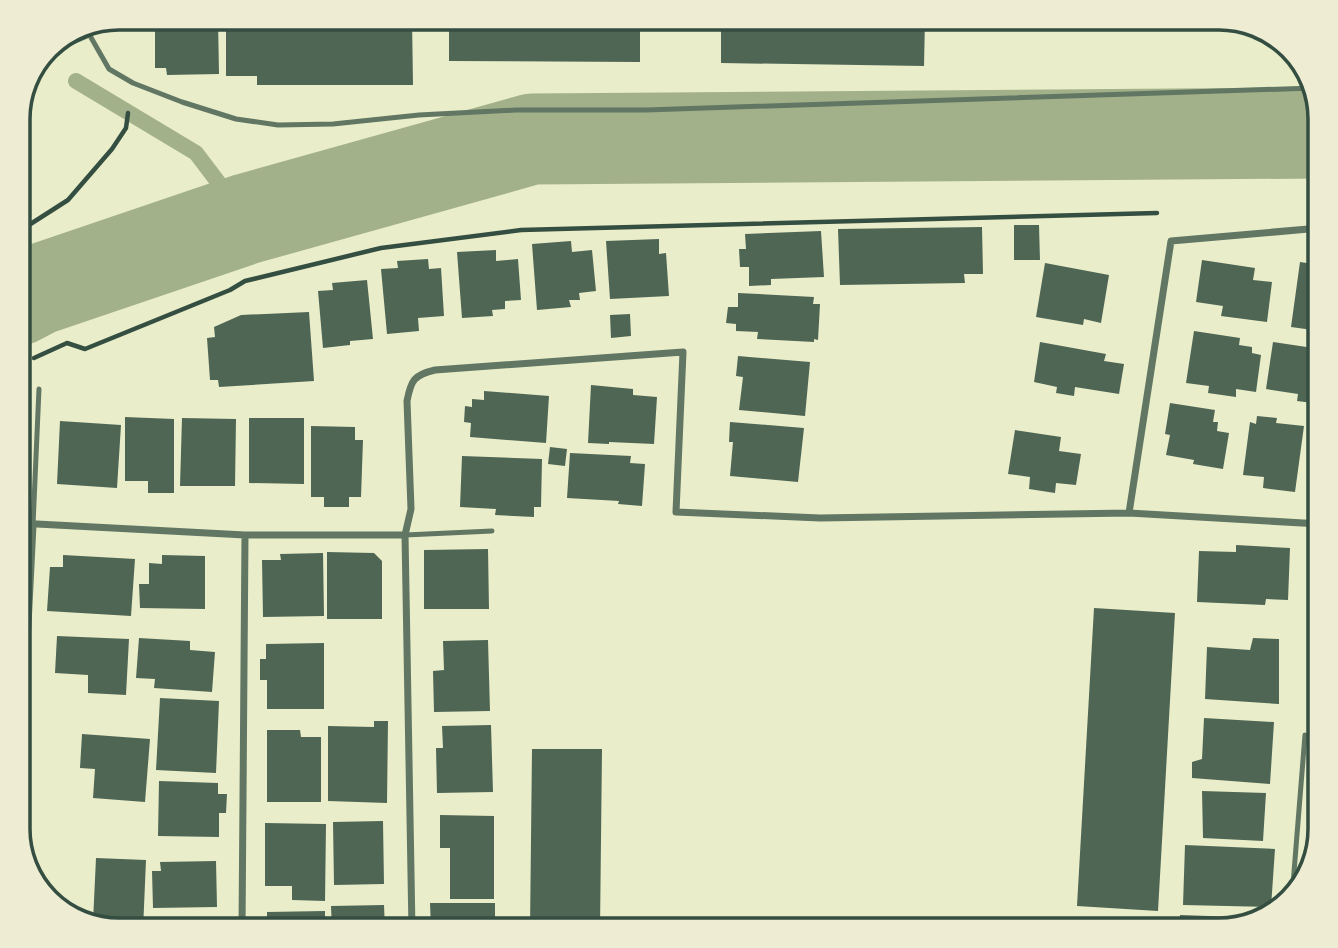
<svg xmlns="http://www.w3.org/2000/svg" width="1338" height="948" font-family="Quicksand,sans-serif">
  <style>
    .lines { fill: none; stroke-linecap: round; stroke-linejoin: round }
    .stream { stroke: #a3b18a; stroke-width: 16 }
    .river { stroke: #a3b18a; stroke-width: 91 }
    .building { fill: #4f6655 }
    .path { stroke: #344e41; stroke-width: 4.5 }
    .service { stroke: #617663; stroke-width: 5 }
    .minor { stroke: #617663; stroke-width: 7 }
    .rim { fill: none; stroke: #344e41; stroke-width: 3.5 }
  </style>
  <rect width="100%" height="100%" fill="#e9edc9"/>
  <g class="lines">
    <!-- stream -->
    <path class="stream" d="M76 81 196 153 246 219"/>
    <!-- river -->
    <path class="river" d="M18 300 37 290 246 219 532 139 1320 133"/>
  </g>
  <!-- building -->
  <path class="building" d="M155 18H218L219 74 167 75 166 68H155Z
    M226 18H412L413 85H257V76H226Z
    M449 18H640V62L449 61Z
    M721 18H925L924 66 721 63Z
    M1014 225H1039L1040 260H1014Z
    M982 227 983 274H964L965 283 840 285 838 229Z
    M821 231 824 277 771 279V285L749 286V267H740L739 249H746L745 234Z
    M659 239V254L666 253 669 296 610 299 606 241Z
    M571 241 572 252 592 250 596 291 579 293 580 300H569L571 307 537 310 532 244Z
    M496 250V261L518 259 521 300 505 301V309L492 310 493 316 462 318 457 252Z
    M428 259 429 269 441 268 444 316 418 318 419 331 387 334 381 269 398 268 397 261Z
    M1202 260 1255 268 1253 280 1272 282 1267 322 1221 316 1223 306 1196 302Z
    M1300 262 1320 265V331L1291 327Z
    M1045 263 1109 275 1101 323 1084 319 1083 325 1036 317Z
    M367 280 373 339 350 341V345L323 348 318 291 333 290 332 283Z
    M738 293 814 297 813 304H820L818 340 814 339V342L757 339 758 332 736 331V324L726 323 728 307H738Z
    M309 312 314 381 219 387 218 380H210L207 338 215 337 214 327 241 315Z
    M630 314 631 336 611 338 610 315Z
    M1194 331 1240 338 1239 345 1252 347V353L1261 355 1256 392 1236 389V397L1208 393 1209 386 1186 383Z
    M1040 342 1106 354 1104 361 1124 364 1119 394 1075 387 1074 396 1056 393 1057 387 1034 382Z
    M1273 342 1320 349V404L1297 401 1298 394 1266 389Z
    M738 356 810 362 805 416 739 410 743 377 736 376Z
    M591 385 633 389V395L657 397 654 444 609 442V444L588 443Z
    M484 391 549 396 546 443 470 437 471 423 464 422 465 406 472 407V399L484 400Z
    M1170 403 1215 410 1213 422H1218L1217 431 1229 433 1223 469 1193 464 1194 460 1166 455 1170 435 1165 434Z
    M1257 416 1277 418 1276 423 1304 426 1295 492 1263 488 1264 477 1243 475 1250 422 1256 424Z
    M125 417 174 419V493H148V481H125Z
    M182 418 236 419 235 486H180Z
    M249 418H304V484L249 483Z
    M60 421 121 425 117 488 57 484Z
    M730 422 804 428 798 482 730 476 733 442H729Z
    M311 426 355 427V440H363L361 497H349V507H324V497H311Z
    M1015 430 1061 437 1059 451 1081 454 1076 485 1056 483 1055 493 1029 489 1030 477 1008 474Z
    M18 431 23 432 20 469H18Z
    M550 447 567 449 565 466 548 464Z
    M570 453 631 456 630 463 645 464 642 506 618 504 619 501 567 498Z
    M462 456 542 459 541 507H534V517L495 515 496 509 460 507Z
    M1236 545 1290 548 1288 600 1266 599 1265 605 1197 602 1199 551 1236 552Z
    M488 549 489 609H424V550Z
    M327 552 374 553 382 561V619H327Z
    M323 553 324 616 263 617 262 560H281L280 554Z
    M63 555 135 559 131 616 47 611 50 567H63Z
    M162 555 205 556V609L140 608 139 584H149V563L162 564Z
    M1094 608 1175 613 1158 911 1077 906Z
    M57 636 129 639 126 695 88 693V675L55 673Z
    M139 638 190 641V650L215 652 212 692 154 688 155 679 136 678Z
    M1253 638 1279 639V704L1205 699 1207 647 1250 650Z
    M488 640 490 711 434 712 433 671 444 670 443 641Z
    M324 643V709H267V680H260V659H266V644Z
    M160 698 219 701 216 773 156 770Z
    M1204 718 1274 722 1270 784 1192 778V762L1202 759Z
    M374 721H388L387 803 328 801V726L374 727Z
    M491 725 493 792 437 793 436 748H443L442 726Z
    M267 730H300L301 737H321V802H267Z
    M82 734 150 739 145 802 93 798 95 769 80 768Z
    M532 749H602L600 930H530Z
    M159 781 218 783V794H227L226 813H219V837L158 836Z
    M1202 791 1266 793 1263 841 1203 838Z
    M440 815 494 816V899H450V848H440Z
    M383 821 384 884 334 885 333 822Z
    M265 823 326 824 325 901 292 900V886H265Z
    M1185 845 1275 849 1271 907 1183 905Z
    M96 858 146 860 143 930H118L93 922Z
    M216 861 217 907 153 908 152 871H161L160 862Z
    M430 903H495V930H438V928H431Z
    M384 905 385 930H332L331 906Z
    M325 911V930H279V927H267V912Z
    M1180 915 1267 918 1264 920 1219 930H1180Z
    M218 919 219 930H153L152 920Z"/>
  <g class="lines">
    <!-- path -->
    <path class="path" d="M18 232 68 200 112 149 126 128 128 113
      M34 358 67 343 85 349 230 290 245 281 381 248 521 230 1157 213"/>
    <!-- service -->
    <path class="service" d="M89 34 109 69 133 83 182 102 236 119 278 125 333 124 419 115 516 110H646L1313 88
      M33 525 39 389
      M405 535 492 531
      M1292 897 1305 735"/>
    <!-- minor -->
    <path class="minor" d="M47 52 89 34V29
      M1129 513 1171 241 1320 228
      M18 523 245 535H405L412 930
      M405 535 411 509 407 401C411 380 414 375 435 370L683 352 676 512 820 518 1129 513 1320 524
      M18 825 33 525
      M242 930 245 535"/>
  </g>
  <!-- crop -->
  <path d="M0 0H1338V948H0ZM119 30H1219A89 89 0 0 1 1308 119V829A89 89 0 0 1 1219 918H119A89 89 0 0 1 30 829V119A89 89 0 0 1 119 30Z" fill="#eeecd3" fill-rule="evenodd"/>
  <path class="rim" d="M119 30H1219A89 89 0 0 1 1308 119V829A89 89 0 0 1 1219 918H119A89 89 0 0 1 30 829V119A89 89 0 0 1 119 30Z"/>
</svg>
